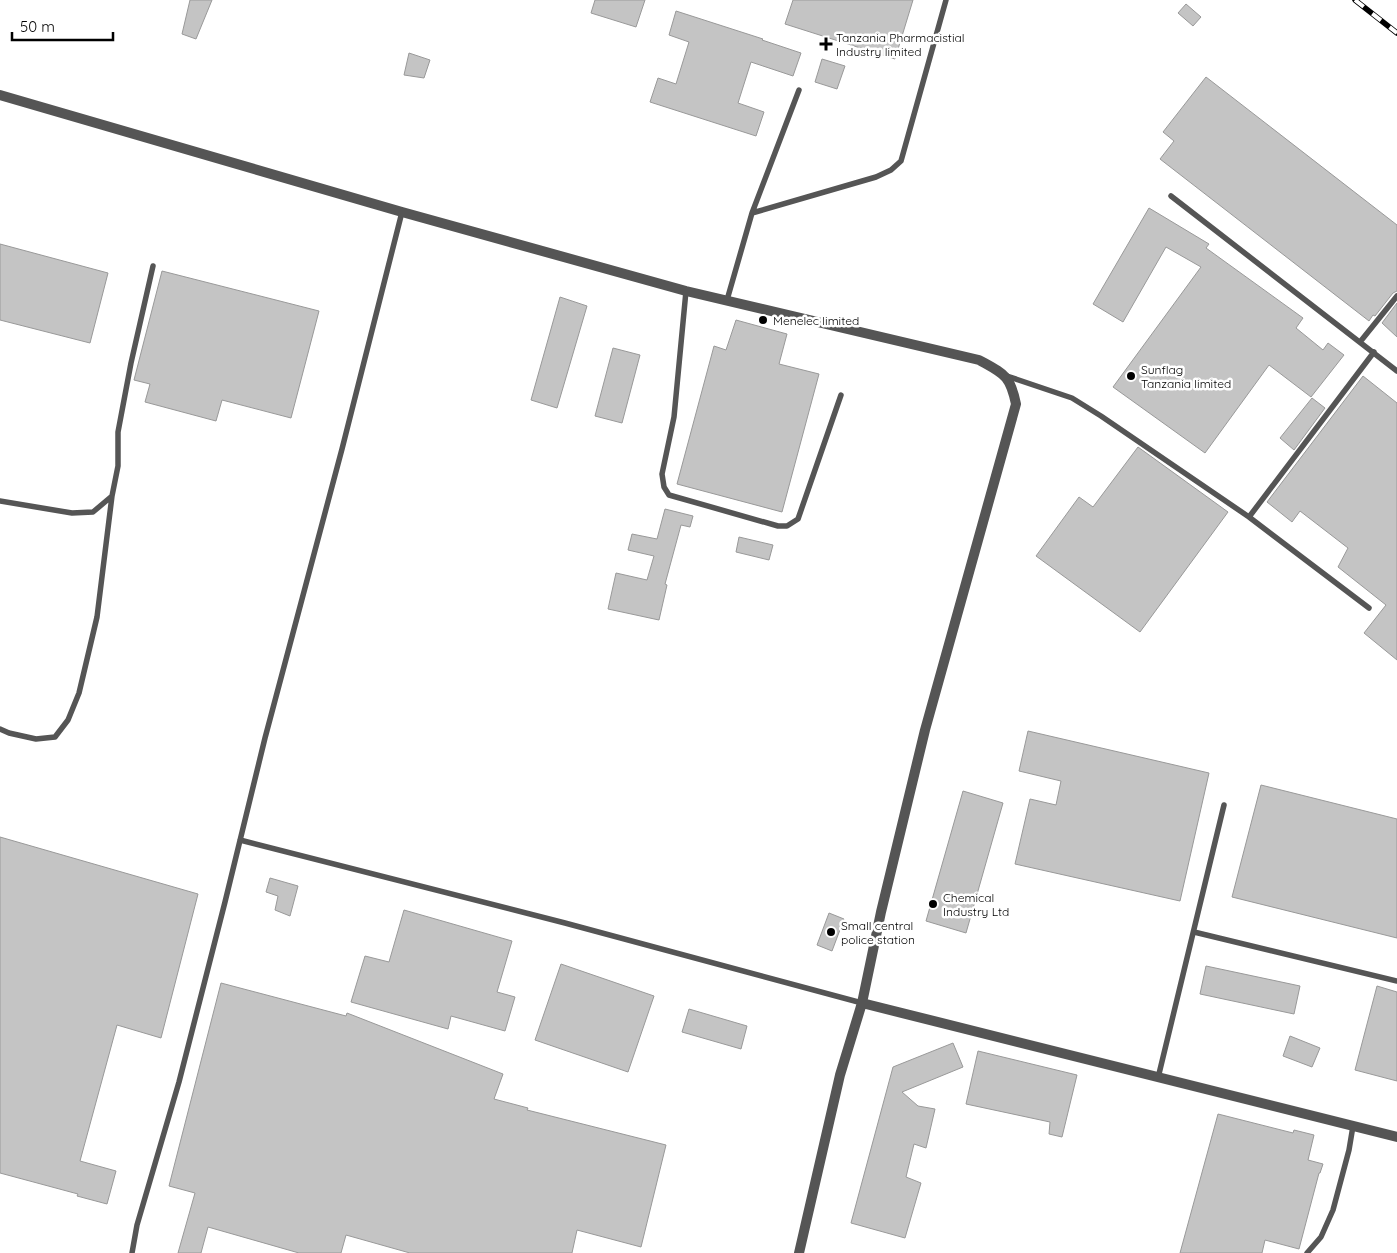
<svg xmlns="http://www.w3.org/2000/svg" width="1397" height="1253" font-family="Quicksand,sans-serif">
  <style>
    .building { fill: #c4c4c4; stroke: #999 }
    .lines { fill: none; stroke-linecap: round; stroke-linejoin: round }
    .service { stroke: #555; stroke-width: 5.5 }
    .minor { stroke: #555; stroke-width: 10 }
    .rail-casing { stroke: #000; stroke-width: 5.5 }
    .rail { stroke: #fff; stroke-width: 4; stroke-dasharray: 11; stroke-linecap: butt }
    .poi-dot { fill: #000; stroke: #fff; stroke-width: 2 }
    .labels { text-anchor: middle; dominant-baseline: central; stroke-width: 5; stroke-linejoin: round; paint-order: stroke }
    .poi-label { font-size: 12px; fill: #000; stroke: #fff; text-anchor: start }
  </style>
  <rect width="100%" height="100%" fill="#fff"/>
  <!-- building -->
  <path class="building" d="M190 0H212L196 39 182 34Z
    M595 0H645L636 27 591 13Z
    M793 0H913L895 59 785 24Z
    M1186 4 1201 17 1193 26 1178 13Z
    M676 11 763 39 762 40 801 53 793 76 751 62 738 103 764 112 756 136 650 102 658 78 676 84 689 42 669 35Z
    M409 53 430 60 424 78 404 75Z
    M822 59 845 66 837 89 815 82Z
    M1206 77 1397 225V291L1393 293 1375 316 1373 315 1369 321 1160 159 1174 141 1163 132Z
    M1149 208 1209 244 1206 248 1303 318 1296 328 1323 350 1328 343 1344 355 1311 397 1269 365 1205 453 1113 387 1201 267 1166 247 1123 322 1093 304Z
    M0 244 108 273 90 343 0 320Z
    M162 271 319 311 291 418 222 400 216 421 145 402 150 384 134 380Z
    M560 297 587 306 557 408 531 400Z
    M1397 303V337L1382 323Z
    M736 320 787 334 779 364 819 374 782 512 677 484 714 346 726 350Z
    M613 348 640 355 622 423 595 416Z
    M1363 376 1397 403V660L1364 633 1386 605 1338 567 1348 548 1300 511 1292 522 1267 502Z
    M1312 398 1325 408 1294 450 1280 438Z
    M1138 447 1228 512 1140 632 1036 556 1079 497 1093 507Z
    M665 509 693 516 690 527 681 525 665 584 667 585 659 620 608 609 616 573 647 580 654 556 628 550 632 534 657 539Z
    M739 537 773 545 769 560 736 552Z
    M1028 731 1209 773 1180 901 1015 864 1030 799 1056 805 1061 781 1019 771Z
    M1261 785 1397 819V938L1232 897Z
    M963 791 1003 803 966 933 926 921Z
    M0 837 198 894 161 1038 117 1025 80 1161 116 1171 107 1204 77 1196 78 1194 0 1173Z
    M270 878 298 886 290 916 275 910 278 896 266 892Z
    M404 910 512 941 497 992 515 997 505 1031 451 1016 448 1029 351 1002 365 956 389 962Z
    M829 913 844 919 832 951 817 945Z
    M561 964 654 996 628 1072 535 1040Z
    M1206 966 1300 986 1294 1014 1200 994Z
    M221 983 346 1016 347 1013 503 1074 494 1099 528 1108 527 1110 666 1145 641 1247 577 1230 572 1253H410L346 1235 341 1253H299L208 1227 201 1253H178L195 1193 169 1186Z
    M1377 986 1397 992V1081L1355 1070Z
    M689 1009 747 1026 741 1049 682 1032Z
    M1290 1036 1320 1048 1312 1067 1283 1056Z
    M953 1043 963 1067 902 1092 918 1106 935 1109 926 1148 914 1144 906 1177 921 1183 905 1238 851 1223 893 1067Z
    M978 1051 1077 1075 1062 1137 1049 1134 1050 1122 966 1104Z
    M1218 1114 1293 1133 1294 1130 1314 1135 1308 1160 1323 1164 1320 1173H1319L1299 1249 1265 1240 1262 1253H1180Z"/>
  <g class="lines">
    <!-- service -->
    <path class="service" d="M1171 196 1397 371
      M752 213 876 177 891 170 901 161 946 0
      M686 291 674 417 662 474 664 487 669 495 778 526H787L798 519 841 395
      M727 300 752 213 799 90
      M1360 342 1397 296
      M1007 376 1072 398 1101 416 1249 517 1369 608
      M0 501 72 513 93 512 112 496 118 466V432L131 363 153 266
      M1249 517 1374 352
      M0 729 9 733 36 739 55 737 68 720 79 693 97 617 112 496
      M240 840 565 923 862 1003
      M1194 932 1397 981
      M1158 1078 1224 805
      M132 1253 137 1225 179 1082 225 902 265 738 342 449 402 212
      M1307 1253 1321 1237 1333 1210 1349 1150 1353 1126"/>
    <!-- minor -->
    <path class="minor" d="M0 95 402 212 686 291 979 360C1004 374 1010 375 1016 404L925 730 881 912 862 1003 840 1075 799 1253
      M862 1003 1397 1137"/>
    <defs>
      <path id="rail" d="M1355 0 1397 33"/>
    </defs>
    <!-- rail casing -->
    <use href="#rail" class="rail-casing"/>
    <!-- rail -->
    <use href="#rail" class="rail"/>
  </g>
  <!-- markers -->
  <g class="poi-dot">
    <path d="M823.5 36.5h5v5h5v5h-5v5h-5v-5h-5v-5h5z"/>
    <circle cx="763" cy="320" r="5"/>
    <circle cx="1131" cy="376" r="5"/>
    <circle cx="933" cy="904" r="5"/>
    <circle cx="831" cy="932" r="5"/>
  </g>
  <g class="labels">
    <!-- poi labels -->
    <g class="poi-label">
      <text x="836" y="37">Tanzania Pharmacistial<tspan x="836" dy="14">Industry limited</tspan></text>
      <text x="773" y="320">Menelec limited</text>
      <text x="1141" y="369">Sunflag<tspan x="1141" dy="14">Tanzania limited</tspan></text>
      <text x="943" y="897">Chemical<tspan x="943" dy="14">Industry Ltd</tspan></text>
      <text x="841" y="925">Small central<tspan x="841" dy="14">police station</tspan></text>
    </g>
  </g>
  <!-- scale -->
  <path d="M12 32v8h101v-8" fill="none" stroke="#000000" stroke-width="2.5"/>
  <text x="20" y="32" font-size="15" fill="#000000" stroke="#ffffff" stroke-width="4" paint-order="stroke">50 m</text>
</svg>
